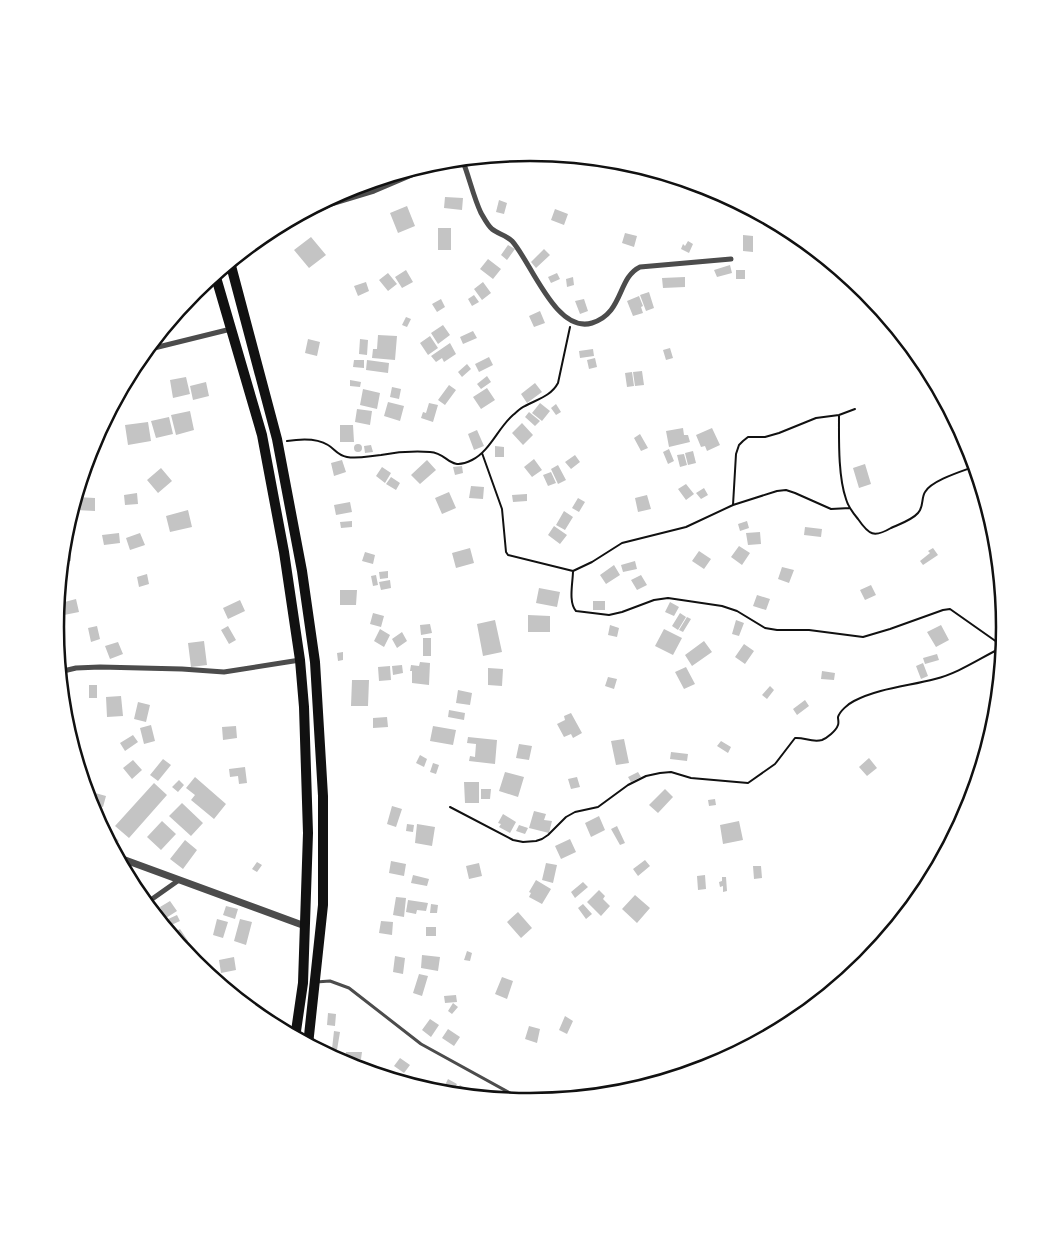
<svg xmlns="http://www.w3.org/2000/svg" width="1061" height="1255" font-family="Karla,sans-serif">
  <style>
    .building { fill: #c4c4c4 }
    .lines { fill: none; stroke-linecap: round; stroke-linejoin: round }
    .path { stroke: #111; stroke-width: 2 }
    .service { stroke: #4c4c4c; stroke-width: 3 }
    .minor { stroke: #4c4c4c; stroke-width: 5 }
    .tertiary { stroke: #4c4c4c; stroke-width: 7 }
    .trunk { stroke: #111; stroke-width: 10 }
    .rim { fill: none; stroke: #111; stroke-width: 2.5 }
  </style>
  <rect width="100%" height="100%" fill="#fff"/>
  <!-- building -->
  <path class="building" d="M445 197 463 198 462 210 444 208Z
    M499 200 507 203 504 214 496 212Z
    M407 206 415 226 398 233 390 213Z
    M555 209 568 214 564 225 551 220Z
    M438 228H451V250H438Z
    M625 233 637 236 634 247 622 243Z
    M743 235 753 236V252L743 251Z
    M311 237 326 255 309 268 294 250Z
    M688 241 693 244 689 253 681 249 683 244 685 246Z
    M508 245 515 249 507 260 501 255Z
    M544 249 550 255 536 268 531 262Z
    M488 259 501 269 493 279 480 269Z
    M730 265 732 273 717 277 714 270Z
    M406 270 413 282 402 288 395 277Z
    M736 270H745V279H736Z
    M388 273 397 284 388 291 379 280Z
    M557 273 560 279 551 283 548 277Z
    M573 277 574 285 567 287 566 279Z
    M685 277V287L663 288 662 278Z
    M366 282 369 291 358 296 354 286Z
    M483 282 491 293 482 300 474 289Z
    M649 292 654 308 646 311 640 295Z
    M474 295 479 302 472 306 468 299Z
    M639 296 643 306 641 307 643 313 633 316 627 301Z
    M441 299 445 307 437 312 432 304Z
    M584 299 588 311 580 314 575 301Z
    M540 311 545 323 534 327 529 316Z
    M406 317 411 319 407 327 402 325Z
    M443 325 450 335 438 344 431 333Z
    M897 330 903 339 899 341 893 332Z
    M473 331 477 338 463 344 460 337Z
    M378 335 397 336 395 360 372 358 373 349H377Z
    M430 336 438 348 428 355 420 343Z
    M308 339 320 342 317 356 305 353Z
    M360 339 368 340 367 355 359 354Z
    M450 343 456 354 444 362 442 358 436 362 431 356Z
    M670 348 673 358 666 360 663 350Z
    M593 349 594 356 580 358 579 351Z
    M489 357 493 365 479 372 475 364Z
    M595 358 597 367 589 369 587 360Z
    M354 360H364V368L353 367Z
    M367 360 389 363 388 373 366 370Z
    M467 364 471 369 462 377 458 372Z
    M642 371 644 385 635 386 633 372Z
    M632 372 634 386 627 387 625 373Z
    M487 376 491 382 481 389 477 384Z
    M186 377 190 394 173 398 170 380Z
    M350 380 361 382 360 387 350 386Z
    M206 382 209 396 193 400 190 386Z
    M535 383 542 392 527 403 521 394Z
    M449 385 456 390 445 405 438 400Z
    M392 387 401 389 399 399 390 397Z
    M487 388 495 400 481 409 473 397Z
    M363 389 380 393 377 409 360 405Z
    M388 402 404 406 400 421 384 416Z
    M429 403 438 405 433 422 421 418 423 412 426 413Z
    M540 403 550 411 542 421 532 413Z
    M556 404 561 412 556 415 551 408Z
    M357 409 372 411 370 425 355 422Z
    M190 411 194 430 176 435 171 415Z
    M529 412 540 421 535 426 525 417Z
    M169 417 173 434 156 438 151 421Z
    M148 422 151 441 128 445 125 425Z
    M522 423 533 435 523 445 512 433Z
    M340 425H353L354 442H340Z
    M683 428 684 435H688L690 442 669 447 666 431Z
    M712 428 720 445 707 451 705 446 701 447 696 435Z
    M477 430 484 446 474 450 468 434Z
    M640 434 648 448 641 451 634 438Z
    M354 448a4 4 0 1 1 8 0a4 4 0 1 1-8 0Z
    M371 445 373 452 365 453 364 446Z
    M495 446 504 447V457H495Z
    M669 449 674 461 668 464 663 452Z
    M693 451 696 463 688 465 685 453Z
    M684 454 687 465 680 467 677 455Z
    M575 455 580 462 571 469 565 462Z
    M534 459 542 470 532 477 524 467Z
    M342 460 346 472 334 476 331 463Z
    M427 460 436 470 420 484 411 475Z
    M865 464 871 484 859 488 853 468Z
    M558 465 566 480 558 484 551 469Z
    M462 466 463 473 455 475 453 467Z
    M382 467 391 473 385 483 376 476Z
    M161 468 172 481 158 493 147 480Z
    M551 472 556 483 548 486 543 475Z
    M391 477 400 483 396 490 386 484Z
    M686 484 694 494 686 500 678 489Z
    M471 486 484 487 483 499 469 498Z
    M704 488 708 495 701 499 696 493Z
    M449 492 456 508 442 514 435 498Z
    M137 493 138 504 125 505 124 495Z
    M527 494V501L513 502 512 495Z
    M647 495 651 509 638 512 635 498Z
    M76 497 95 498V511L76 510Z
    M578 498 585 502 579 512 572 508Z
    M350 502 352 512 336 515 334 505Z
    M188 510 192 527 170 532 166 516Z
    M564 511 573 517 565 530 556 525Z
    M352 521V527L341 528 340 522Z
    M747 521 749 528 740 531 738 524Z
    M554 526 567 535 560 544 548 535Z
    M805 527 822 529 821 537 804 535Z
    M760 532 761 544 748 545 746 533Z
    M119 533 120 543 104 545 102 535Z
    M140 533 145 545 130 550 126 538Z
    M70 540 71 561 61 562 64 541Z
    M739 546 750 553 742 565 731 557Z
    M470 548 474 563 456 568 452 553Z
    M933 548 938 555 923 565 920 561 930 553 928 551Z
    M699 551 711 559 704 569 692 561Z
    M365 552 375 555 373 564 362 561Z
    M635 561 637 569 623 572 621 565Z
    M614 565 620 575 606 584 600 575Z
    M782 567 794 570 789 583 778 579Z
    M388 571V578L380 579 379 572Z
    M147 574 149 584 139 587 137 577Z
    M376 575 378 585 373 586 371 576Z
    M641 575 647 585 637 590 631 580Z
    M390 580 391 588 381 590 379 582Z
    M871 585 876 595 865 600 860 590Z
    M539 588 560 592 557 607 536 603Z
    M340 590H357L356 605H340Z
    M757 595 770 599 766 610 753 606Z
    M76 599 79 612 64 615 61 603Z
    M240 600 245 611 228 619 223 608Z
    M593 601H605V610H593Z
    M670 602 679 607 674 616 665 612Z
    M373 613 384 616 381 627 370 624Z
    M680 613 686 617 678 630 672 626Z
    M528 615 550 616V632H528Z
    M687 617 691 619 683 632 679 630Z
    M495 620 502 652 483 656 477 624Z
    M736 620 744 623 739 636 732 634Z
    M430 624 432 633 421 635 420 625Z
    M610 625 619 628 617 637 608 635Z
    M941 625 949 640 936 647 927 632Z
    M97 626 100 639 91 642 88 628Z
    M228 626 236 640 229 644 221 630Z
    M380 629 390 635 384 647 374 641Z
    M664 629 682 638 673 655 655 646Z
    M402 632 407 641 397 648 392 639Z
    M56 636 62 637 59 650H57Z
    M423 638H431V656H423Z
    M204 641 207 665 191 667 188 643Z
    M704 641 712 652 692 666 685 655Z
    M118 642 123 654 110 659 105 646Z
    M744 644 754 651 745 664 735 657Z
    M343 652V660L338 661 337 653Z
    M937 654 939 660 925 664 923 658Z
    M420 662 430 663 429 685 412 683V671H410L411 665 419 666Z
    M923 663 928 676 921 679 916 666Z
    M402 665 403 673 393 675 392 666Z
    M390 666 391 680 379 681 378 667Z
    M686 667 695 684 684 689 675 672Z
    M488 668 503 669 502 686 488 685Z
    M822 671 835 673 834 680 821 679Z
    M608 677 617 679 614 689 605 686Z
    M352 680H369L368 706H351Z
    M89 685H97V698H89Z
    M770 686 774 690 767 699 762 695Z
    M458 690 472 693 470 705 456 703Z
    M121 696 123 716 107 717 106 697Z
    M805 700 809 706 797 715 793 709Z
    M138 702 150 705 146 722 134 719Z
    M449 710 465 713 464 720 448 717Z
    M571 713 582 733 573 738 571 734 564 737 557 724 565 720 564 716Z
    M387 717 388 727 373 728V718Z
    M151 725 155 741 144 744 140 728Z
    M236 726 237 738 223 740 222 727Z
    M433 726 456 730 453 745 430 741Z
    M133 735 138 742 125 751 120 743Z
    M468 737 497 740 495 764 469 761 470 756 475 757 476 744 467 743Z
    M624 739 629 763 616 765 611 741Z
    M721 741 731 747 728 753 717 746Z
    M519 744 532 746 529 760 516 758Z
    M671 752 688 754 687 761 670 759Z
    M420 755 427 759 424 767 416 763Z
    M869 758 877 768 867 776 859 767Z
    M163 759 171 765 158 781 150 775Z
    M133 760 142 770 132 779 123 768Z
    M433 763 439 765 436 774 430 772Z
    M245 767 247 783 239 784 238 776 230 777 229 769Z
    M505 772 524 777 518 797 499 791Z
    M638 772 641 777 631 782 628 777Z
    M195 777 226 804 214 819 191 800 195 795 186 788Z
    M577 777 580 787 571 789 568 779Z
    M179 780 184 785 178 792 172 787Z
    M464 782H479V803H465Z
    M154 783 167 795 129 838 115 826Z
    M481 789H491L490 799H481Z
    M665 789 673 797 658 813 649 805Z
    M88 791 106 796 103 807 89 803 87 794Z
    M715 799 716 805 709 806 708 800Z
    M182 803 203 823 191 836 169 816Z
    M90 804 101 808 99 813 92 811Z
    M392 806 402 809 396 827 387 824Z
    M534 811 546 814 544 820 552 821 549 833 529 828Z
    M503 814 516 822 510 833 499 827 501 824 498 823Z
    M599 816 605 830 591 837 585 823Z
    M162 821 176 834 161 850 147 837Z
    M739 821 743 840 723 844 720 825Z
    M407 824 414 825 413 832 406 831Z
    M417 824 435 827 432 846 415 843Z
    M519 825 528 828 525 834 516 831Z
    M617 826 625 843 620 845 611 829Z
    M109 831 119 841 113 846 105 834Z
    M570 839 576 852 561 859 555 846Z
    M185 840 197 850 183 869 170 859Z
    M645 860 650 866 638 876 633 869Z
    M391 861 406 864 404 876 389 873Z
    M257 862 262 865 257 872 252 869Z
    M479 863 482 876 469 879 466 866Z
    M546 863 557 865 553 883 542 880Z
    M753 866H761L762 878 754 879Z
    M413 875 429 879 427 886 411 883Z
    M705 875 706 889 698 890 697 876Z
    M722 877H726L727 891 723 892V886L720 887 719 882 722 881Z
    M536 880 551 889 542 904 529 897 531 893 529 892Z
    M583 882 588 887 575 898 571 892Z
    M599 890 605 896 603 899 610 906 601 916 587 902Z
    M635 895 650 908 637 923 622 909Z
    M396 897 406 898 404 917 393 915Z
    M408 900 428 903 426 911 417 910 416 914 406 912Z
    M170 901 177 911 166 918 160 907Z
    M431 904 438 905 437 913H430Z
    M583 904 592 914 586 919 578 908Z
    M226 906 238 909 235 919 223 915Z
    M518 912 532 928 521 938 507 922Z
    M177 915 180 921 169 926 166 920Z
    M217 919 228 922 223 938 213 935Z
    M240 919 252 922 246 945 234 941Z
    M381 921 393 922 392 935 379 933Z
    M426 927H436V936H426Z
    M180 929 188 941 181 946 173 933Z
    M467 951 472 953 470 961 464 960Z
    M191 952 202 956 199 967 189 958Z
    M422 955 440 957 438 971 421 968Z
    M395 956 405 958 403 974 393 972Z
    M234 957 236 970 221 973 219 960Z
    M419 974 428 976 422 996 413 993Z
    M502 977 513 981 507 999 495 994Z
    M456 995 457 1002 445 1003 444 996Z
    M239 1000 250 1002 249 1009 248 1008Z
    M453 1003 458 1007 452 1014 448 1011Z
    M328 1013 336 1014 335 1026 327 1025Z
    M565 1016 573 1021 567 1034 559 1030Z
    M430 1019 439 1025 431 1037 422 1030Z
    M529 1026 540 1029 537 1043 525 1039Z
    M448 1029 460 1037 454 1046 442 1038Z
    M334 1031 340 1032 337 1050 332 1049Z
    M346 1052H362L361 1059 346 1058Z
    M400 1058 410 1065 404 1073 394 1066Z
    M348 1059 359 1060V1064L347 1063Z
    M448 1079 457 1084 451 1095 441 1093Z
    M460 1085 475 1095 473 1097 458 1096 454 1093Z"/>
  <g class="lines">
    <!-- path -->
    <path class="path" d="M839 415C839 440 838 476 846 499 848 507 853 513 858 519 869 535 874 538 891 528 900 524 912 520 918 513 924 507 921 498 925 492 932 480 963 471 976 466
      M287 441C299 439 317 438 328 445 335 449 337 455 347 457 358 459 369 456 381 455 397 452 414 451 430 452 449 453 448 472 472 460 490 451 498 428 513 415 517 412 520 408 525 406 538 399 551 396 558 383L570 327
      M482 453 502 509 506 552 508 555 573 571C573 582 568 602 576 611L609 615 622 612 654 600 668 598 722 606 737 611 765 628 777 630H809L863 637 890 629 943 610 950 609 1004 647
      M733 505 736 454 739 445 743 441 748 437H765L779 433 816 418 839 415 855 409
      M573 571 592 562 622 543 686 527 733 505 777 491 786 490 795 493 831 509 850 508
      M450 807 513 840 523 842 536 841 542 839 548 835 566 817 575 812 598 807 628 785 646 776 660 773 671 772 691 778 748 783 775 764 795 738C804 737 812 743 822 740 827 738 836 731 838 725 839 722 838 720 838 717 840 711 848 704 854 701 879 688 909 686 935 679 959 673 980 658 1001 648"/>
    <!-- service -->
    <path class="service" d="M316 982 330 981 349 988 421 1044 528 1103
      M590 1097 613 1093H627"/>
    <!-- minor -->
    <path class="minor" d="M462 159C469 176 473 196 481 213 484 218 488 226 492 229 498 234 506 235 512 241 531 262 556 334 592 323 624 313 617 278 640 267L731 259
      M246 249 303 217 331 204 374 191 447 160
      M146 350 231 329
      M59 672 76 668 100 667 182 669 224 672 300 660
      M145 904 179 880"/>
    <!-- tertiary -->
    <path class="tertiary" d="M117 857 305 926"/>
    <!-- trunk -->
    <path class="trunk" d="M230 262 277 439 302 571 315 662 323 796V905L308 1045
      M215 274 262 435 284 552 300 660 304 707 308 833 303 983 295 1038"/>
  </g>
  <!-- crop -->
  <path d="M0 0H1061V1255H0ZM64 627a466 466 0 1 1 932 0a466 466 0 1 1-932 0Z" fill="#fff" fill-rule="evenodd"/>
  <path class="rim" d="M64 627a466 466 0 1 1 932 0a466 466 0 1 1-932 0Z"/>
</svg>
